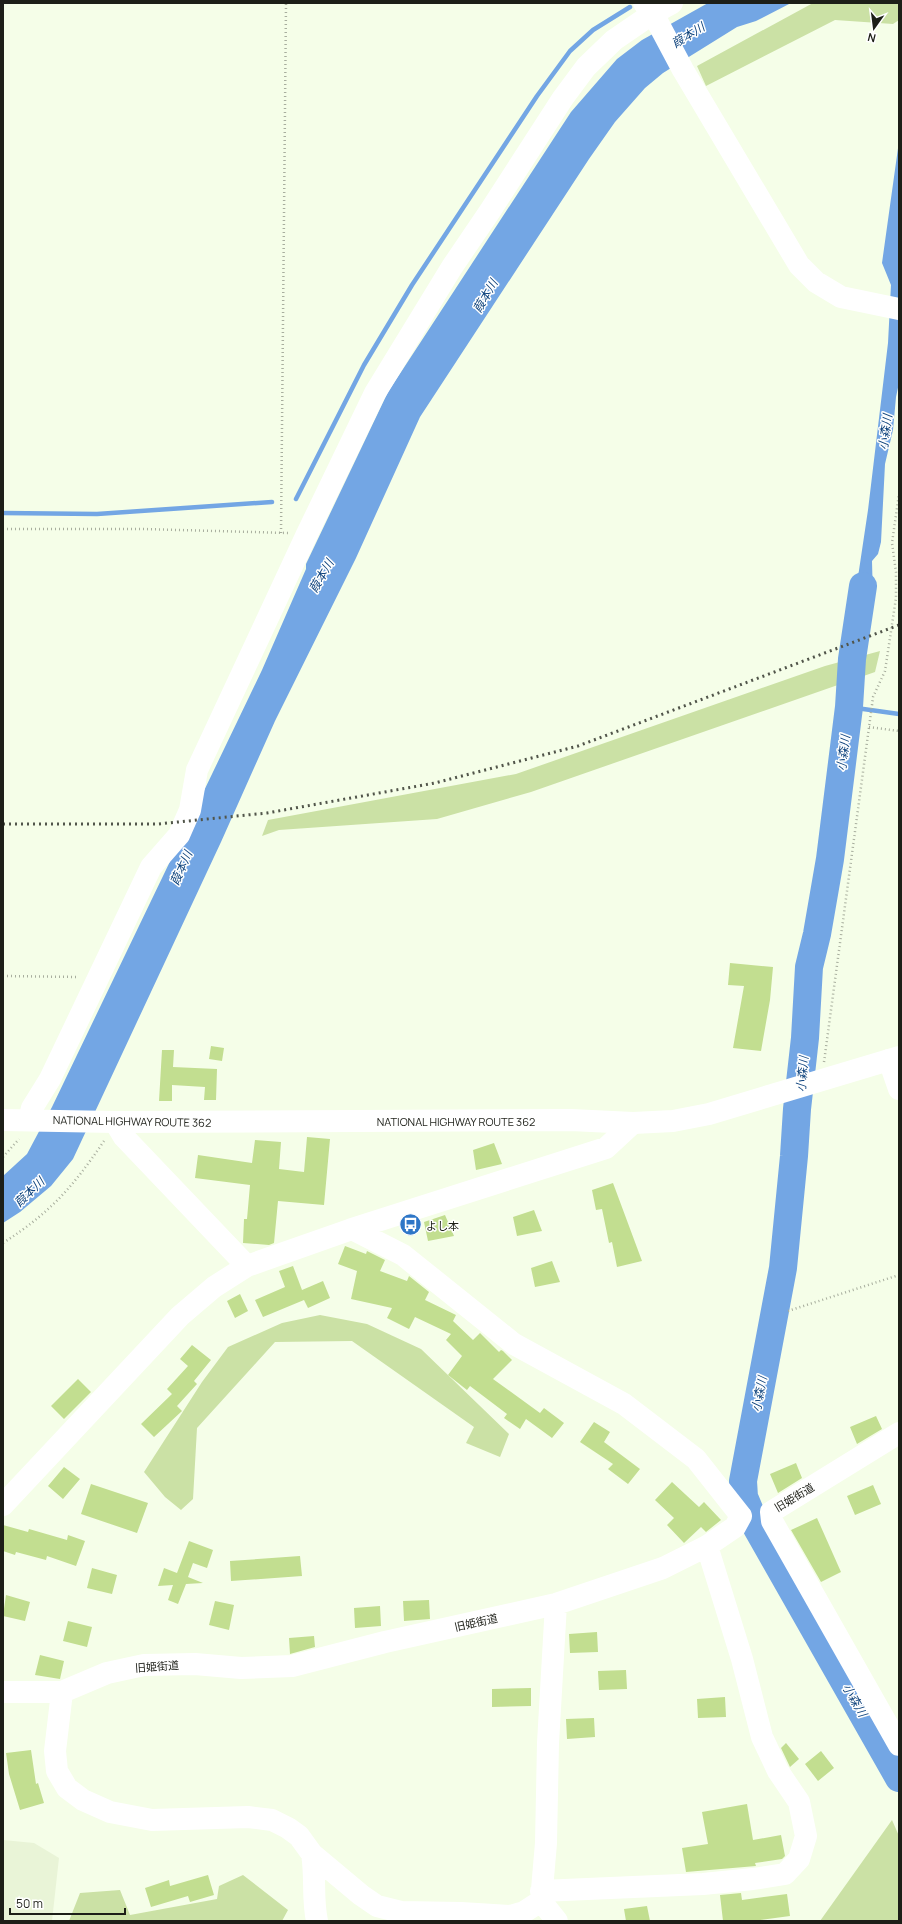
<svg xmlns="http://www.w3.org/2000/svg" width="902" height="1924" font-family="Manrope,'Noto Sans JP',sans-serif">
  <style>
    .built { fill: #e9f4d7 }
    .green { fill: #cbe1a5 }
    .water { fill: #73a6e4 }
    .lines { fill: none; stroke-linecap: round; stroke-linejoin: round }
    .stream { stroke: #73a6e4; stroke-width: 4.5 }
    .river { stroke: #73a6e4; stroke-width: 28 }
    .building { fill: #c2de90 }
    .path { stroke: #a8ae9e; stroke-width: 2.5; stroke-dasharray: 1 3; stroke-linecap: butt }
    .minor { stroke: #fff; stroke-width: 22 }
    .highway { stroke: #fff; stroke-width: 22 }
    .rail { stroke: #51554a; stroke-width: 3; stroke-dasharray: 2 4; stroke-linecap: butt }
    .labels { text-anchor: middle; dominant-baseline: central; stroke-width: 3; stroke-linejoin: round; paint-order: stroke }
    .street-label { font-size: 11px; fill: #1d1f18; stroke: #fff }
    .poi-label { font-size: 11px; fill: #1d1f18; stroke: #fff; text-anchor: start }
    .water-label { font-size: 12px; font-style: italic; fill: #11457e; stroke: #fff }
  </style>
  <rect width="100%" height="100%" fill="#f5fee8"/>
  <!-- built -->
  <path class="built" d="M3 1840 34 1843 59 1858 52 1921H3Z"/>
  <!-- green -->
  <path class="green" d="M813 3H899V20L893 24 835 20 706 86 697 66Z
    M880 651 875 672 531 792 437 819 279 830 262 836 268 820 516 774 825 666Z
    M320 1315 367 1324 421 1349 509 1434 500 1457 466 1443 474 1427 352 1341 275 1342 197 1428 193 1499 181 1510 165 1497 144 1472 202 1382 228 1347 282 1323Z
    M892 1820 899 1836V1921H820Z
    M243 1875 288 1910 282 1921H69L80 1893 120 1890 130 1915 217 1899 219 1886Z"/>
  <!-- water -->
  <path class="water" d="M708 3H791L756 21 737 27 663 73 645 88 615 122 589 159 420 417 356 558 275 721 221 842 73 1159 51 1186 20 1212 3 1223V1176L27 1154 52 1107 262 670 306 569V564L388 392 571 112 617 59 642 40Z
    M899 141V383L896 397 893 430 885 464 881 542 878 554 872 561 873 600 861 629 852 617 868 510 888 343 891 285 882 263Z"/>
  <g class="lines">
    <!-- stream -->
    <path class="stream" d="M296 499 364 365 412 285 537 96 570 51 593 30 630 7
      M3 513 97 514 272 502
      M849 707 899 714"/>
    <!-- river -->
    <path class="river" d="M863 586 852 659 849 707 830 859 817 934 809 967 805 1038 797 1109 794 1156 783 1268 743 1481 744 1497 757 1528 899 1778"/>
  </g>
  <!-- building -->
  <path class="building" d="M730 963 773 967 770 1000 761 1051 733 1048 744 986 728 985Z
    M211 1046 224 1048 222 1061 209 1059Z
    M162 1050H174L173 1067 217 1069 216 1100H204L205 1087 172 1085V1101H159Z
    M307 1137 330 1139 324 1205 278 1201 274 1243 269 1245 243 1243 244 1219H247L250 1185 195 1178 198 1155 252 1163 255 1140 281 1142 279 1169 304 1172Z
    M494 1143 502 1164 476 1170 473 1150Z
    M613 1183 642 1261 617 1267 612 1242 609 1243 602 1209 596 1210 592 1190Z
    M534 1210 542 1231 517 1236 513 1217Z
    M445 1215 454 1236 428 1241 424 1222Z
    M345 1246 366 1254 367 1251 385 1260 380 1271 407 1281 409 1276 429 1292 425 1300 456 1315 453 1321 473 1340 480 1333 499 1352 501 1350 503 1351 512 1360 493 1379 540 1413 544 1408 564 1423 552 1438 526 1419 520 1429 504 1418 507 1414 470 1386 467 1390 448 1375 462 1356 446 1340 451 1334 415 1317 409 1329 387 1318 392 1308 351 1299 357 1271 338 1264Z
    M552 1261 560 1282 535 1287 531 1268Z
    M293 1266 302 1290 323 1281 330 1298 308 1308 304 1300 263 1317 255 1300 285 1287 279 1271Z
    M240 1294 248 1311 235 1318 227 1301Z
    M192 1345 211 1360 194 1381 197 1384 177 1406 182 1411 154 1437 141 1424 172 1394 167 1389 188 1366 180 1359Z
    M78 1379 91 1392 64 1419 51 1406Z
    M876 1416 882 1429 857 1444 850 1427Z
    M594 1422 610 1432 604 1442 640 1469 628 1484 608 1469 613 1464 580 1442Z
    M796 1463 802 1478 778 1493 770 1474Z
    M64 1467 80 1479 63 1499 48 1486Z
    M672 1482 699 1507 704 1502 721 1520 706 1532 701 1527 684 1543 667 1525 674 1518 655 1500Z
    M91 1484 148 1503 137 1533 81 1514Z
    M873 1485 881 1504 855 1515 847 1496Z
    M817 1518 841 1572 821 1582 791 1530Z
    M3 1525 28 1532 29 1529 67 1540 68 1535 85 1541 76 1566 47 1556 46 1560 16 1552 15 1555 3 1551Z
    M189 1541 213 1550 207 1568 193 1563 188 1577 203 1583 186 1584 178 1604 168 1600 173 1585 158 1586 164 1568 177 1573Z
    M300 1556 302 1576 231 1581 230 1561Z
    M92 1568 117 1575 112 1594 87 1588Z
    M6 1595 30 1602 25 1621 3 1616Z
    M429 1600 430 1619 404 1621 403 1601Z
    M215 1601 234 1605 229 1630 209 1625Z
    M380 1606 381 1626 355 1628 354 1608Z
    M68 1621 92 1627 87 1647 63 1641Z
    M597 1632 598 1652 570 1653 569 1634Z
    M314 1636 315 1647 290 1654 289 1638Z
    M40 1655 64 1661 60 1679 35 1675Z
    M626 1670 627 1689 599 1690 598 1671Z
    M531 1688V1706L492 1707V1689Z
    M725 1697 726 1717 698 1718 697 1699Z
    M594 1718 595 1737 567 1739 566 1719Z
    M786 1743 799 1759 790 1767 781 1748Z
    M31 1750 36 1784 38 1783 44 1803 20 1810 9 1774 6 1753Z
    M821 1751 834 1768 818 1781 805 1764Z
    M747 1804 753 1840 781 1835 785 1856 782 1859 755 1863 756 1866 686 1872 682 1848 708 1844 702 1812Z
    M208 1875 214 1895 190 1902 188 1896 151 1907 145 1888 169 1880 170 1886Z
    M741 1893 742 1900 787 1894 790 1916 753 1921H723L720 1895Z
    M647 1906 650 1921H626L624 1909Z"/>
  <g class="lines">
    <!-- path -->
    <path class="path" d="M3 529H143L288 533
      M281 533 286 3
      M869 727 899 731
      M3 976 78 977
      M824 1062 872 705 873 697 885 671 896 598V572L892 543 899 494
      M3 1157 19 1139
      M3 1243C51 1212 72 1188 104 1141
      M788 1311 899 1275"/>
    <!-- minor -->
    <path class="minor" d="M644 3 658 23 683 70 799 265 816 282 841 297 899 309
      M889 1060 899 1089
      M29 1120 32 1108 50 1079 151 867 179 835 190 810 197 770 307 534 375 393 452 267 490 211 563 98 586 67 614 40 652 14 672 3
      M115 1122 124 1137 247 1266
      M352 1229 403 1255 514 1344 624 1404 696 1459 741 1516
      M899 1433 771 1512 772 1521 899 1745
      M3 1505 180 1316 214 1287 247 1266 352 1229 606 1148 633 1123
      M556 1604 548 1743 546 1843 541 1901 557 1921
      M3 1692H62L107 1673 144 1665 195 1664 241 1668 292 1666 385 1642 556 1604 663 1568 707 1546 735 1527 741 1516
      M62 1692 55 1751 57 1771 67 1788 83 1800 110 1812 152 1820 248 1817 272 1820 288 1828 299 1836 312 1854 361 1895 377 1906 401 1912 461 1913 510 1916 524 1912 541 1901
      M312 1854C316 1877 312 1898 317 1921
      M541 1891 703 1884 753 1879 785 1874 799 1859 806 1836 799 1802 778 1771 762 1737 742 1659 707 1546"/>
    <!-- highway -->
    <path class="highway" d="M3 1120 115 1122 571 1120 633 1123 673 1121 709 1114 899 1057"/>
    <!-- rail -->
    <path class="rail" d="M3 824H158L267 813 435 783 578 746 899 625"/>
  </g>
  <!-- icons -->
  <defs>
    <symbol id="bus-disc" viewBox="-11 -11 22 22"><circle r="9.5" fill="#2e76c7" stroke="#fff"/><path d="M-5-6H5V4H4V6H2V4H-2V6H-4V4H-5ZM-3.5-4V0h7V-4ZM-3.5 1.2v1.5H-2V1.2ZM2 1.2v1.5H3.5V1.2Z" fill="#fff"/></symbol>
  </defs>
  <g fill-rule="evenodd">
    <use href="#bus-disc" x="398" y="1212" width="25" height="25"/>
  </g>
  <g class="labels">
    <!-- street labels -->
    <g class="street-label">
      <text transform="translate(132 1121) rotate(1)">NATIONAL HIGHWAY ROUTE 362</text>
      <text x="456" y="1121">NATIONAL HIGHWAY ROUTE 362</text>
      <text transform="translate(794 1497) rotate(-31)">旧姫街道</text>
      <text transform="translate(476 1622) rotate(-13)">旧姫街道</text>
      <text transform="translate(157 1666) rotate(-4)">旧姫街道</text>
    </g>
    <!-- poi labels -->
    <g class="poi-label">
      <text x="426" y="1225">よし本</text>
    </g>
    <!-- water labels -->
    <g class="water-label">
      <text transform="translate(688 35) rotate(-32)">葭本川</text>
      <text transform="translate(485 296) rotate(-60)">葭本川</text>
      <text transform="translate(885 432) rotate(-82)">小森川</text>
      <text transform="translate(321 576) rotate(-60)">葭本川</text>
      <text transform="translate(843 753) rotate(-83)">小森川</text>
      <text transform="translate(181 868) rotate(-66)">葭本川</text>
      <text transform="translate(802 1074) rotate(-85)">小森川</text>
      <text transform="translate(29 1192) rotate(-44)">葭本川</text>
      <text transform="translate(759 1394) rotate(-79)">小森川</text>
      <text transform="translate(855 1700) rotate(60)">小森川</text>
    </g>
  </g>
  <!-- border -->
  <rect width="902" height="1924" fill="none" stroke="#1d1f18" stroke-width="8"/>
  <!-- north arrow -->
  <g transform="translate(874 28) rotate(194)" stroke="#ffffff" stroke-width="3" paint-order="stroke">
  <path d="M0-3L7 15L0 10L-7 15Z" fill="#1d1f18"/>
  <text y="-6" font-size="11" font-weight="bold" text-anchor="middle" fill="#1d1f18">N</text>
  </g>
  <!-- scale -->
  <path d="M10 1908v6h115v-6" fill="none" stroke="#1d1f18" stroke-width="2"/>
  <text x="16" y="1908" font-size="12" fill="#1d1f18" stroke="#ffffff" stroke-width="3" paint-order="stroke">50 m</text>
</svg>
